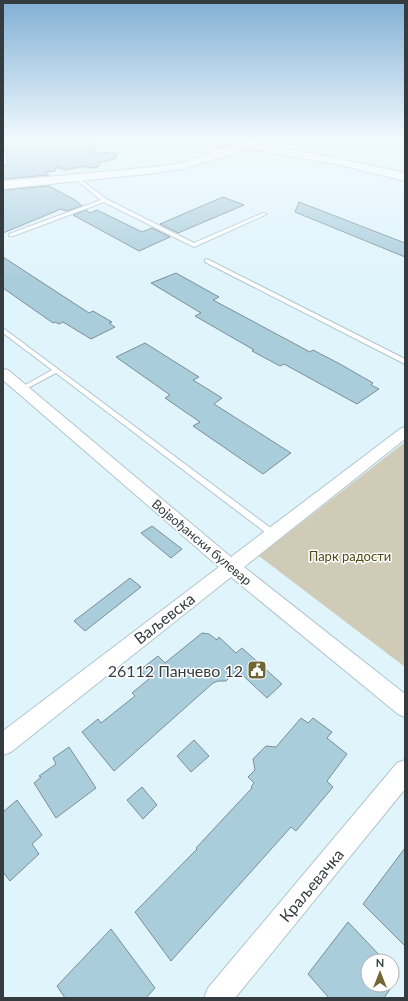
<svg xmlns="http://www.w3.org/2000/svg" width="408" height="1001" font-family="Lato,sans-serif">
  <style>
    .green { fill: #cfcbb6 }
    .building { fill: #aacddc; stroke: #7b8e95 }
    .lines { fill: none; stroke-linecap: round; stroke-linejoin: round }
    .lane-casing { stroke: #b1c5cd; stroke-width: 2 }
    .street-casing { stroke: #b1c5cd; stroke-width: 2 }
    .secondary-casing { stroke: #b1c5cd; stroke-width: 2 }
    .lane { fill: #fff; fill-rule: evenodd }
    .street { fill: #fff; fill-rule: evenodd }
    .secondary { fill: #fff; fill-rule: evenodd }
    .labels { text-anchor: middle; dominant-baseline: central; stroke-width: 3; stroke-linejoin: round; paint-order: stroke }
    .street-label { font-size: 13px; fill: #343c3f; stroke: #fff }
    .park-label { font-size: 13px; fill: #544812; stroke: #fff }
    .near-street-label { font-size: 16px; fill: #343c3f; stroke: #fff }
    .near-poi-label { font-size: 16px; fill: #343c3f; stroke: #fff; text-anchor: end }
  </style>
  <rect width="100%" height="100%" fill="#e0f4fc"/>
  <!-- green -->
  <path class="green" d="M405 442V667L259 556Z"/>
  <!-- building -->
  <path class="building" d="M15 139H90L88 142H98L93 153H116L117 158 99 163 98 167 87 168 86 166 65 170 57 167 55 171 46 172 49 175 3 179V165H8L4 142Z
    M49 186 75 200 82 206 66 211 61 209 3 233V190Z
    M223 197 244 205 178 233 160 224Z
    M299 202 405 243V257L295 212Z
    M86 210 90 213 97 210 142 232 152 228 170 237 139 251 73 215Z
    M3 257 89 313 93 311 112 322 109 323 115 327 91 339 63 322 59 324 55 322 53 323 3 288Z
    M176 273 219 297 213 300 310 352 313 350 340 364 373 383 371 385 379 389 357 404 284 364 280 366 252 351 254 350 195 316 201 313 151 283Z
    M145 343 199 377 193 380 222 398 214 404 291 453 263 474 193 426 200 422 165 398 170 395 116 357Z
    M152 526 182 549 171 558 141 533Z
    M130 578 141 587 85 631 74 621Z
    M202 633 209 634 217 640 219 637 236 653 242 648 282 684 267 698 237 670 226 681H218L213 683 114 771 82 732 98 719 101 723 135 696 132 693 149 679 140 670 158 656 165 663Z
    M301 718 308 723 313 718 332 732 327 738 347 754 327 781 333 787 296 831 291 827 171 961 135 912 197 849 196 848 252 788 251 787 254 783 248 777 255 770 253 759 266 746 276 747Z
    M194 740 209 756 191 772 177 756Z
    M69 747 96 788 56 818 34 783 41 777 39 776 56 764 53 758Z
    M142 787 157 805 143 819 127 800Z
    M17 800 42 835 32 844 39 854 10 881 3 872V812Z
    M405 848V946L363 904Z
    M348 922 385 961H368V985H392V969L399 976 384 998H329L308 974Z
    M111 929 155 988 146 998H65L57 986Z"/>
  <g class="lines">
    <defs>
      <path id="lane" d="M168 139H177L166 142 164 144 173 147 208 146 210 147 208 148 173 149 161 146 163 140Z
        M195 139H205L218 142 216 143Z
        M76 176 106 199 194 243 263 213 267 214 194 247 104 202 13 236H9V234L101 200 74 178V177Z
        M207 259 405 359V364L205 262V260Z
        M3 328 276 532 277 534 276 536H270L56 373 24 390H20V388L52 370 3 333Z"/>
      <path id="street" d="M3 369 8 370 231 557 400 429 405 427V439L244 567 405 694V717L398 714 231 577 11 752 3 755V731L219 567 3 380Z
        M405 760V789L235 998H204L208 988 397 763Z"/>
      <path id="secondary" d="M233 139 336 158 405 173V181L336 164 244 148 238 153 181 169 155 173 3 189V181L155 167 180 163 210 154 203 147 212 140ZM218 145H231L233 147 222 150 215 147Z"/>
    </defs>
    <!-- lane casing -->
    <use href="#lane" class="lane-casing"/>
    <!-- street casing -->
    <use href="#street" class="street-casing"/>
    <!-- secondary casing -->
    <use href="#secondary" class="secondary-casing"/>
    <!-- lane -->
    <use href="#lane" class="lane"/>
    <!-- street -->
    <use href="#street" class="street"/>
    <!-- secondary -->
    <use href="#secondary" class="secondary"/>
  </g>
  <!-- sky -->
  <linearGradient id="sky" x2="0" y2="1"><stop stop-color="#81afd4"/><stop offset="0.5" stop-color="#f1fafe"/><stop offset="1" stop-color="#f1fafe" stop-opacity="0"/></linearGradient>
  <rect width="408" height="279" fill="url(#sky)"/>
  <!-- icons -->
  <defs>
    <symbol id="civic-square" viewBox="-11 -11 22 22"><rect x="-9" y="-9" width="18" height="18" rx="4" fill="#726734" stroke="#fff"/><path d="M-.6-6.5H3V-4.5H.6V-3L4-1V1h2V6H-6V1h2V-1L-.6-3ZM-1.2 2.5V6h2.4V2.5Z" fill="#fff"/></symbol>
  </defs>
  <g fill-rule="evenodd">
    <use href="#civic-square" x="246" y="659" width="22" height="22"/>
  </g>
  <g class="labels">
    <!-- street labels -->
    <g class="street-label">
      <text transform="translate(202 542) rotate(40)">Војвођански булевар</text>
    </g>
    <!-- park labels -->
    <g class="park-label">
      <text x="350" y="556">Парк радости</text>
    </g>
    <!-- near-street labels -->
    <g class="near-street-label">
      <text transform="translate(164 618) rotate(-38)">Ваљевска</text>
      <text transform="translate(311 885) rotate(-50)">Краљевачка</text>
    </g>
    <!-- near-poi labels -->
    <g class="near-poi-label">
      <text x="243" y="670">26112 Панчево 12</text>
    </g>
  </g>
  <!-- border -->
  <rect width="408" height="1001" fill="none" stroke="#343c3f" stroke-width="8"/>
  <!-- north arrow -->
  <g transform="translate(380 973)"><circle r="19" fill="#ffffff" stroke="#aeb1b2"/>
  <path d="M0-3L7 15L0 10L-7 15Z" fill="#726734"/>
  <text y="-6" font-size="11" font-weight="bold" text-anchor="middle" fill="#343c3f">N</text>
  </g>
</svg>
